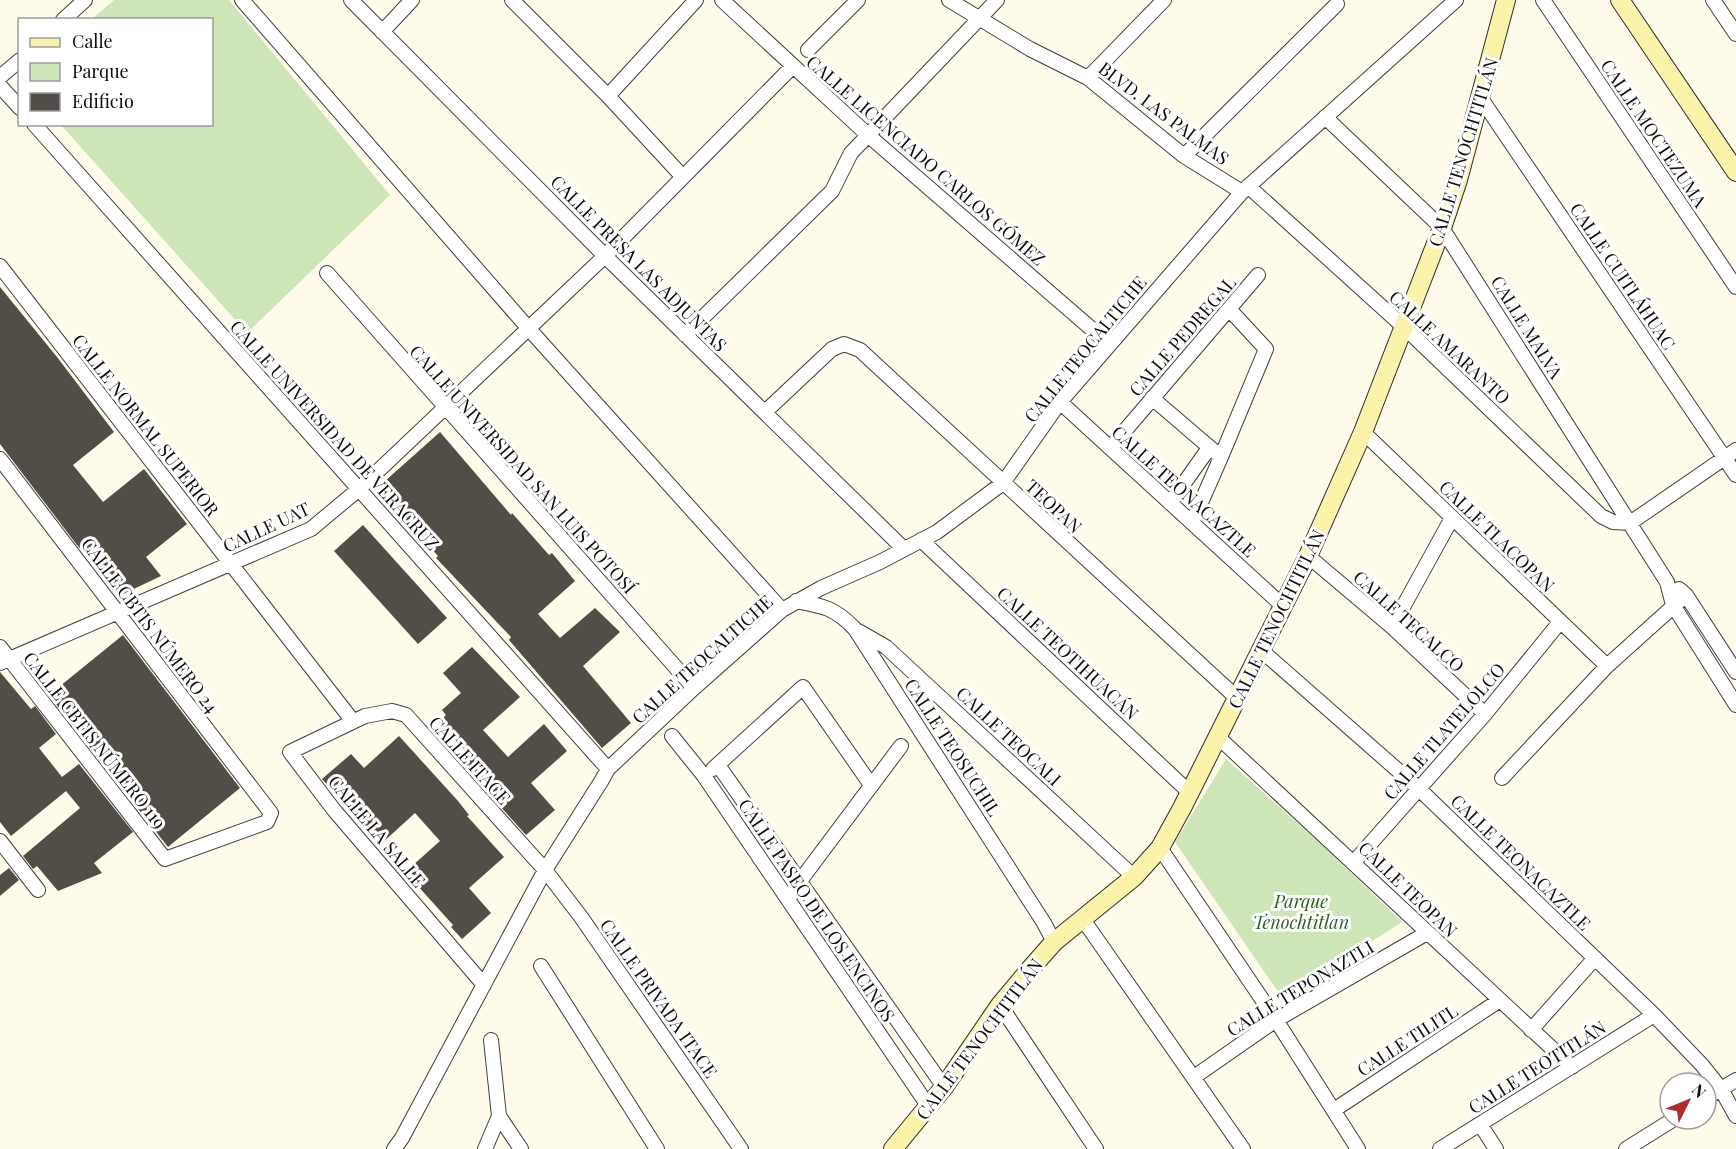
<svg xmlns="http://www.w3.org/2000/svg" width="1736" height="1149" font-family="'Playfair Display',serif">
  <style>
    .green { fill: #cee5b7 }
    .building { fill: #534d48 }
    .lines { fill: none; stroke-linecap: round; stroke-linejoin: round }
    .street-casing { stroke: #3e3e3e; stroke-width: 16 }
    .secondary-casing { stroke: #2d2d2d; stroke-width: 20 }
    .street { stroke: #fff; stroke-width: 14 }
    .secondary { stroke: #faf3a9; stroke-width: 18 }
    .labels { text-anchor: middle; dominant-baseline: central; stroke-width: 6; stroke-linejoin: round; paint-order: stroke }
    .street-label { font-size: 18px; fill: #0b0b0b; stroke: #fff }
    .park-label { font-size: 18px; font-style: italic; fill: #2b5e20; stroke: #fff }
  </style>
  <rect width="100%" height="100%" fill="#fefbeb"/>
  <!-- green -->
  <path class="green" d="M114 0H229L390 195 247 333 61 125 212 124V20L92 19Z
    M1226 759 1323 846 1402 922 1283 999 1175 842Z"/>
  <!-- building -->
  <path class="building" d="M0 287 57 357 114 432 73 465 103 502 144 469 187 524 146 557 161 576 121 595 77 545 0 444Z
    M440 432 511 515 512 513 549 555 552 553 575 581 538 614 560 638 595 608 620 632 583 666 631 723 602 748 509 640 511 637 436 558 438 556 413 528 411 530 375 490Z
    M363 525 447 618 418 644 334 551Z
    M123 635 240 788 168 847 49 695Z
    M472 647 520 697 483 730 508 757 544 724 567 751 531 783 555 810 526 835 456 757 465 750 439 722 446 715 442 710 461 693 443 673Z
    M0 672 31 709 35 706 56 734 39 748 62 777 79 764 133 832 94 863 102 873 58 891 37 866 33 869 23 856 80 808 66 791 11 836 0 822Z
    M399 736 458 801 469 815 467 816 504 857 469 888 491 913 462 939 451 927 453 925 416 884 414 886 403 874 440 841 415 813 381 844 322 779 351 754 364 768Z
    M9 868 19 880 0 896V875Z"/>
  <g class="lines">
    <defs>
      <path id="street" d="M242 0 529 329 782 610
        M351 0 605 256 904 549
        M512 0 608 96 682 176
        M722 0 869 136 1109 344
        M949 0 1030 49 1088 78 1184 156 1242 192
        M1543 0 1736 287
        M1713 0 1736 34
        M63 20 85 0
        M382 32 412 0
        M808 50 858 0
        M0 77 20 60
        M1088 78 1164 0
        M0 86 20 108
        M608 96 696 0
        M1480 97 1736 475
        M1325 117 1442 228 1667 582 1673 605 1736 705
        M34 124 608 769
        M1184 156 1337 4
        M1248 186 1404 327 1601 516 1613 522 1630 523
        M0 266 352 720
        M327 273 694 688
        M685 335 832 191 851 153 997 0
        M1152 398 1221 457
        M1060 402 1284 607
        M765 412 832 349 844 344 860 350 1238 699
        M1363 432 1607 666
        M1110 448 1258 275
        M0 459 271 813 267 822 165 859 0 647
        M1170 503 1209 448
        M1192 523 1221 457 1266 349 1229 309
        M1630 523 1736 450
        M921 540 1190 793
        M1308 556 1392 627 1485 714
        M1679 589 1686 595 1736 672
        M796 601C824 606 835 608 855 629L1044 923 1054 942
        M1392 627 1452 518
        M860 632 886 647 1134 877
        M1262 651 1418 788 1654 1015 1702 1065 1721 1089 1736 1116
        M0 663 311 529 359 489 605 256 793 66
        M672 736 704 776 929 1107
        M1218 737 1572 1067
        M718 765 944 1087
        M713 769 803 687 871 785
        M1502 778 1607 666 1686 595
        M0 841 38 890
        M1160 848 1276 1020 1358 1149
        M1354 862 1485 714 1560 622
        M788 899 800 881 901 746
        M1082 918 1243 1149
        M541 966 657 1149
        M484 985 334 810 290 752 365 716 392 711 406 715 545 870 581 917 741 1149
        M1000 1005 1096 1149
        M1531 1030 1595 958
        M491 1040 499 1116 521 1149
        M1194 1077 1276 1020 1427 933
        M1706 1098 1736 1080
        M1334 1110 1500 1000
        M1480 1124 1496 1149
        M394 1149 402 1138 545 870 602 780 608 769 694 688 782 610 821 588 880 562 937 532 1003 483 1060 402 1242 192 1456 0
        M485 1149 499 1116
        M1440 1149 1654 1015
        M1626 1149 1674 1119"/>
      <path id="secondary" d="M1620 0 1736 172
        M893 1149 944 1087 1000 1005 1031 968 1054 942 1134 877 1160 848 1182 808 1308 556 1363 432 1442 228 1458 180 1506 0"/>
    </defs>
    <!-- street casing -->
    <use href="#street" class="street-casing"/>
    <!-- secondary casing -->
    <use href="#secondary" class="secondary-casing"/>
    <!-- street -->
    <use href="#street" class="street"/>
    <!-- secondary -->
    <use href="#secondary" class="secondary"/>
  </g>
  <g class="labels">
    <!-- street labels -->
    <g class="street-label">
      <text transform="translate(1164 113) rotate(37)">BLVD. LAS PALMAS</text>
      <text transform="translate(1654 133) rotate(56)">CALLE MOCTEZUMA</text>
      <text transform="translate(1463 152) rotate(-73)">CALLE TENOCHTITLÁN</text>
      <text transform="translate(926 160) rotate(41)">CALLE LICENCIADO CARLOS GÓMEZ</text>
      <text transform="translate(639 263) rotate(45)">CALLE PRESA LAS ADJUNTAS</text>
      <text transform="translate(1623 276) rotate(56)">CALLE CUITLÁHUAC</text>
      <text transform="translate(1527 327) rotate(58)">CALLE MALVA</text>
      <text transform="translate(1182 336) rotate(-49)">CALLE PEDREGAL</text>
      <text transform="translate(1450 347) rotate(43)">CALLE AMARANTO</text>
      <text transform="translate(1085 349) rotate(-51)">CALLE TEOCALTICHE</text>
      <text transform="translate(146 425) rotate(52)">CALLE NORMAL SUPERIOR</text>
      <text transform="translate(335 435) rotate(48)">CALLE UNIVERSIDAD DE VERACRUZ</text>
      <text transform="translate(523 469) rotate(48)">CALLE UNIVERSIDAD SAN LUIS POTOSÍ</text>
      <text transform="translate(1184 491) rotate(42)">CALLE TEONACAZTLE</text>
      <text transform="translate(1054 506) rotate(43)">TEOPAN</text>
      <text transform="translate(266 527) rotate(-25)">CALLE UAT</text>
      <text transform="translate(1497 536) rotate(44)">CALLE TLACOPAN</text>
      <text transform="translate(1276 619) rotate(-64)">CALLE TENOCHTITLÁN</text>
      <text transform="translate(1409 621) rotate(42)">CALLE TECALCO</text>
      <text transform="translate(150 625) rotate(53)">CALLE CBTIS NÚMERO 24</text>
      <text transform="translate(1068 653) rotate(43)">CALLE TEOTIHUACÁN</text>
      <text transform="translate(702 659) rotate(-42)">CALLE TEOCALTICHE</text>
      <text transform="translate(1444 731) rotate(-49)">CALLE TLATELOLCO</text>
      <text transform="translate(1009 736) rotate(43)">CALLE TEOCALI</text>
      <text transform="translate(95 740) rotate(52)">CALLE CBTIS NÚMERO 119</text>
      <text transform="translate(953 747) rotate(57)">CALLE TEOSUCHIL</text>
      <text transform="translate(470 760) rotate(48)">CALLE ITACE</text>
      <text transform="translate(377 831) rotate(50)">CALLE LA SALLE</text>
      <text transform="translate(1521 862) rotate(44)">CALLE TEONACAZTLE</text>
      <text transform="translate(1408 889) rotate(44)">CALLE TEOPAN</text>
      <text transform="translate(817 910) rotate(56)">CALLE PASEO DE LOS ENCINOS</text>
      <text transform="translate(1300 988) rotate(-31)">CALLE TEPONAZTLI</text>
      <text transform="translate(659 998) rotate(55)">CALLE PRIVADA ITACE</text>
      <text transform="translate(979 1039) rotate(-53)">CALLE TENOCHTITLÁN</text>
      <text transform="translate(1407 1040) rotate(-33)">CALLE TILITL</text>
      <text transform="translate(1537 1067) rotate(-32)">CALLE TEOTITLÁN</text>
    </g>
    <!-- park labels -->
    <g class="park-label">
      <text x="1301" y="901">Parque<tspan x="1301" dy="21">Tenochtitlan</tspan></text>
    </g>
  </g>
  <!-- legend -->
  <rect x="18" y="18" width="195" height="108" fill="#ffffff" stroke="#9d9d9d" stroke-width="1.5"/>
  <rect x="30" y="38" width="30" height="9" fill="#faf3a9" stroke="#9d9d9d" stroke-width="1.5"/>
  <text x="72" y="48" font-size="18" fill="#0b0b0b">Calle</text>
  <rect x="30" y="63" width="30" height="18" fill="#cee5b7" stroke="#9d9d9d" stroke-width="1.5"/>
  <text x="72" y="78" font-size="18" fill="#0b0b0b">Parque</text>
  <rect x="30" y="93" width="30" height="18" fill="#534d48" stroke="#9d9d9d" stroke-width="1.5"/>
  <text x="72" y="108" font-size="18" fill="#0b0b0b">Edificio</text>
  <!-- north arrow -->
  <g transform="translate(1688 1101) rotate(47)"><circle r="28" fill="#ffffff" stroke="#9d9d9d" stroke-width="1.5"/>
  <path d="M0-4.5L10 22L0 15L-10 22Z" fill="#b22c2f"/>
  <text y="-9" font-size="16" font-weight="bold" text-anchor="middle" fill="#0b0b0b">N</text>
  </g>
</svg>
